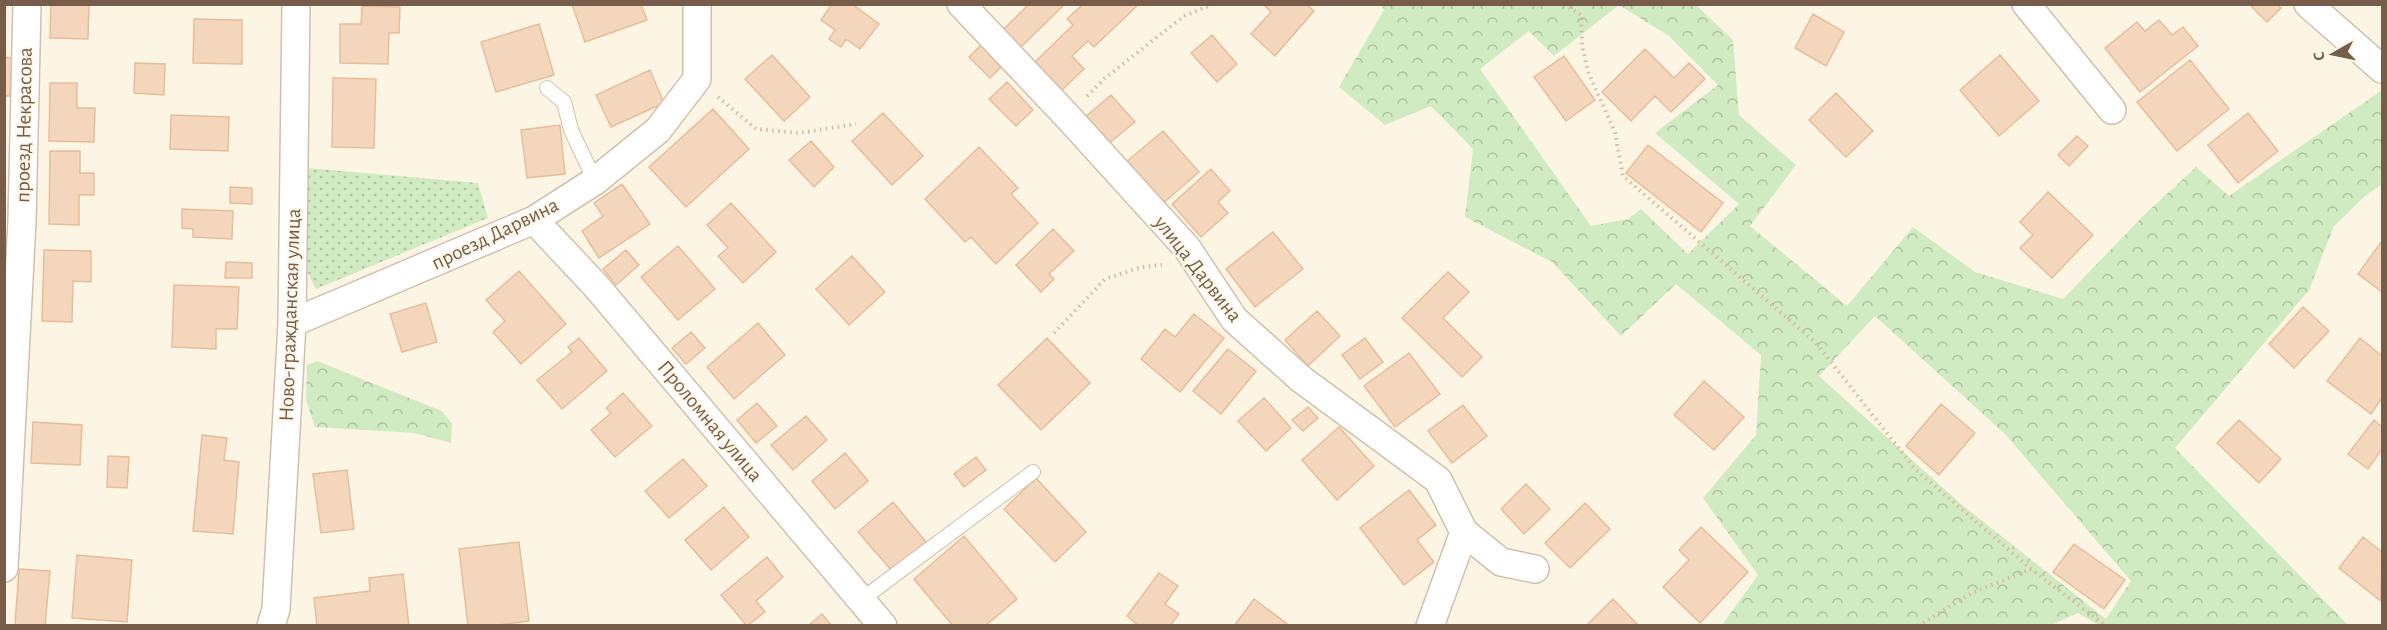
<svg xmlns="http://www.w3.org/2000/svg" width="2387" height="630" font-family="'Alegreya Sans',sans-serif">
  <style>
    .grass { fill: url(#grass-dots) }
    .forest { fill: url(#forest-crowns); fill-rule: evenodd }
    .building { fill: #f3d6bb; stroke: #e7be9b; stroke-width: 1.5 }
    .lines { fill: none; stroke-linecap: round; stroke-linejoin: round }
    .lane-casing { stroke: #d1c0ad; stroke-width: 16 }
    .street-casing { stroke: #d1c0ad; stroke-width: 30 }
    .path { stroke: #d8b99e; stroke-width: 4; stroke-dasharray: 1.5 4.5; stroke-linecap: butt }
    .lane { stroke: #fff; stroke-width: 14 }
    .street { stroke: #fff; stroke-width: 27 }
    .labels { text-anchor: middle; dominant-baseline: central; stroke-width: 4.5; stroke-linejoin: round; paint-order: stroke }
    .street-label { font-size: 21px; fill: #775d49; stroke: #fff9eb }
  </style>
  <defs>
    <pattern id="grass-dots" width="8" height="8" patternUnits="userSpaceOnUse" patternTransform="scale(1.5)"><rect width="8" height="8" fill="#d0ebc2"/><path d="M2 2h.1M6 6h.1" fill="none" stroke="#aec2a0" stroke-width="1.8" stroke-linecap="round"/></pattern>
    <pattern id="forest-crowns" width="20" height="18" patternUnits="userSpaceOnUse" patternTransform="scale(1.5)"><rect width="20" height="18" fill="#d0ebc2"/><path d="M2 6a3 3 0 1 1 6 0M12 15a3 3 0 1 1 6 0" fill="none" stroke="#aec2a0"/></pattern>
  </defs>
  <rect width="100%" height="100%" fill="#fdf5e4"/>
  <!-- grass -->
  <path class="grass" d="M307 168 478 183 488 218 316 289 308 273Z"/>
  <!-- forest -->
  <path class="forest" d="M1382 5H1696L1733 40 1739 115 1796 165 1750 226 1847 306 1913 227 1975 272 2063 299 2145 214 2196 167 2229 196 2382 90V184L2365 196 2334 226 2309 290 2175 448 2348 625 2100 626 2078 613 2049 626 1722 625 1758 575 1703 498 1756 435 1761 355 1676 284 1621 336 1552 262 1465 217 1473 149 1431 106 1385 125 1339 87 1384 10ZM1619 5 1669 36 1718 85 1655 133 1739 204 1688 254 1641 209 1628 219 1591 226 1480 69 1529 31 1554 56ZM1875 316 2005 434 2131 581 2106 619 1961 504 1819 376Z
    M317 361 442 411 452 424 451 443 415 433 315 427 306 400 307 365Z"/>
  <!-- building -->
  <path class="building" d="M51 4H89L88 39 50 38Z
    M572 4H641L647 20 585 42Z
    M832 4H852L879 24 860 49 846 39 841 47 829 39 835 30 821 20Z
    M1029 4H1065L1021 47 1004 29Z
    M1083 4H1139L1094 47 1088 41 1072 56 1084 69 1062 90 1035 62 1073 25 1067 19Z
    M1263 4H1306L1314 11 1275 56 1251 34 1271 12Z
    M2255 4H2277L2281 8 2267 22 2252 7Z
    M362 6 400 7 399 33H389L388 64 340 63V24H361Z
    M1813 14 1844 32 1826 66 1795 48Z
    M194 19 242 20V64L193 63Z
    M2159 20 2172 35 2183 27 2198 46 2140 92 2105 48 2137 22 2145 31Z
    M539 24 554 75 496 92 481 42Z
    M1212 35 1237 64 1217 82 1191 53Z
    M981 45 1002 66 990 78 969 57Z
    M1645 49 1674 78 1689 63 1705 79 1671 112 1655 96 1631 121 1602 92Z
    M772 55 810 97 784 121 745 79Z
    M2000 55 2039 101 1999 136 1960 90Z
    M1564 56 1595 100 1566 121 1534 77Z
    M4 57 12 58 10 96H4Z
    M2190 60 2229 109 2177 151 2137 102Z
    M135 63 165 64 164 95 134 93Z
    M650 70 664 103 611 127 596 95Z
    M333 78 376 79 374 148 332 147Z
    M1007 82 1033 110 1016 126 989 99Z
    M50 83H77V108H95L94 142 49 141Z
    M1836 93 1873 131 1846 157 1809 120Z
    M1111 95 1135 122 1107 145 1084 118Z
    M713 109 749 149 686 207 649 167Z
    M883 113 923 156 892 185 852 141Z
    M2248 113 2278 151 2238 183 2208 145Z
    M171 115 229 117 228 151 170 149Z
    M560 125 565 174 527 178 521 130Z
    M1163 131 1199 172 1161 205 1125 163Z
    M2077 136 2088 146 2069 166 2058 155Z
    M811 141 834 167 814 187 789 160Z
    M1648 145 1723 203 1701 232 1626 173Z
    M979 147 1018 188 1011 194 1038 223 996 264 971 237 965 242 925 199Z
    M50 151H80V173H94V195H79V225L49 224Z
    M1211 169 1230 191 1218 202 1228 213 1201 237 1172 204Z
    M622 184 650 224 599 258 582 231 603 216 594 203Z
    M230 187 252 188V204L230 203Z
    M2048 192 2093 235 2052 278 2020 248 2033 235 2020 222Z
    M731 203 776 252 743 283 718 256 728 248 707 225Z
    M182 209 233 211 232 239 193 237V229L182 228Z
    M1053 229 1074 251 1049 274 1054 279 1041 292 1016 265Z
    M1273 232 1303 269 1255 307 1226 269Z
    M2382 241V292L2358 274Z
    M678 246 715 289 678 320 641 277Z
    M44 250 91 251V282L73 281 72 322 42 321Z
    M626 250 639 265 616 285 603 269Z
    M852 256 885 292 849 325 816 289Z
    M226 262 252 263V278H225Z
    M519 271 566 324 521 364 493 332 505 321 486 300Z
    M1448 272 1469 292 1443 318 1482 357 1462 377 1402 318Z
    M174 285 239 287 237 329H216V349L172 347Z
    M426 303 437 342 402 352 390 314Z
    M2303 307 2329 331 2294 368 2269 344Z
    M1317 311 1340 336 1308 366 1285 340Z
    M1194 314 1224 338 1180 392 1141 359 1165 329 1175 337Z
    M758 323 785 355 734 399 707 367Z
    M691 332 705 348 686 364 672 348Z
    M579 338 607 371 562 409 537 380 572 352 568 347Z
    M1047 338 1090 383 1041 430 998 385Z
    M1365 338 1383 362 1360 379 1342 355Z
    M2360 338 2382 356V398L2371 414 2327 381Z
    M1228 349 1256 371 1221 414 1193 391Z
    M1409 353 1440 394 1395 427 1364 386Z
    M1704 381 1744 417 1714 450 1674 415Z
    M623 393 652 426 615 457 591 430 611 413 606 408Z
    M1264 398 1291 428 1266 451 1238 421Z
    M757 403 777 426 756 443 737 420Z
    M1941 404 1975 433 1939 475 1906 446Z
    M1463 405 1487 436 1452 463 1428 431Z
    M1308 407 1318 418 1303 431 1292 420Z
    M806 416 827 440 793 470 771 445Z
    M2239 420 2281 459 2259 483 2217 443Z
    M2374 420 2382 427V449L2368 469 2348 454Z
    M33 422 82 425 80 465 31 463Z
    M1339 427 1374 466 1337 500 1302 460Z
    M202 435 227 438 224 460 239 462 233 534 193 531Z
    M845 453 868 481 835 509 812 481Z
    M108 456 129 457 127 488 107 487Z
    M976 457 986 470 964 487 954 474Z
    M683 459 707 486 669 518 645 491Z
    M347 470 354 529 321 533 313 474Z
    M1036 478 1086 532 1055 562 1004 509Z
    M1526 484 1550 509 1524 534 1501 509Z
    M1409 490 1436 525 1417 540 1434 562 1404 585 1360 528Z
    M893 502 926 542 892 571 858 532Z
    M1585 503 1610 529 1570 568 1545 543Z
    M724 507 749 537 711 570 685 540Z
    M1701 527 1748 572 1700 623 1663 587 1689 560 1679 550Z
    M964 536 1017 599 985 626H953L914 579Z
    M2363 537 2382 552 2381 601 2339 568Z
    M519 542 529 621 491 626H468L459 549Z
    M2074 544 2125 580 2104 609 2053 572Z
    M77 555 132 560 127 622 72 618Z
    M767 557 783 577 756 601 765 612 747 626 721 595Z
    M19 569 50 571 45 626 15 625Z
    M1159 573 1178 586 1165 604 1179 614 1170 626H1139L1127 616Z
    M403 574 409 626H317L314 598 370 591 369 578Z
    M1254 599 1290 626H1234Z
    M1613 599 1639 626H1586Z
    M822 614 832 626H808Z"/>
  <g class="lines">
    <defs>
      <path id="lane" d="M547 88 564 102 571 130 595 181
        M861 600 1033 472"/>
      <path id="street" d="M961 4 1067 116 1187 248 1234 319 1301 379 1438 480 1464 532 1501 562 1535 569
        M2026 4 2112 110
        M2308 4 2382 69
        M534 220 596 286 883 626
        M292 323 534 220 595 181 658 130 697 79V4
        M4 568 22 221 27 4
        M271 626 276 609 292 323 296 4
        M1430 626 1464 532"/>
    </defs>
    <!-- lane casing -->
    <use href="#lane" class="lane-casing"/>
    <!-- street casing -->
    <use href="#street" class="street-casing"/>
    <!-- path -->
    <path class="path" d="M1564 4 1581 15 1582 45 1588 72 1615 132 1623 176 1816 343 1916 470 2031 569 2106 626
      M1087 96 1105 78 1184 16 1213 4
      M718 97 756 129 799 133 856 124
      M1054 333 1105 279 1142 267 1162 265
      M1918 626 1972 593 2031 569"/>
    <!-- lane -->
    <use href="#lane" class="lane"/>
    <!-- street -->
    <use href="#street" class="street"/>
  </g>
  <g class="labels">
    <!-- street labels -->
    <g class="street-label">
      <text transform="translate(24 125) rotate(-89)">проезд Некрасова</text>
      <text transform="translate(495 234) rotate(-26)">проезд Дарвина</text>
      <text transform="translate(1198 269) rotate(52)">улица Дарвина</text>
      <text transform="translate(290 315) rotate(-88)">Ново-гражданская улица</text>
      <text transform="translate(710 421) rotate(50)">Проломная улица</text>
    </g>
  </g>
  <!-- border -->
  <rect width="2387" height="630" fill="none" stroke="#775d49" stroke-width="12"/>
  <!-- north arrow -->
  <g transform="translate(2333 54) rotate(261)" stroke="#fff9eb" stroke-width="4.5" paint-order="stroke">
  <path d="M0-4.5L10 22L0 15L-10 22Z" fill="#775d49"/>
  <text y="-9" font-size="16" font-weight="bold" text-anchor="middle" fill="#775d49">С</text>
  </g>
</svg>
